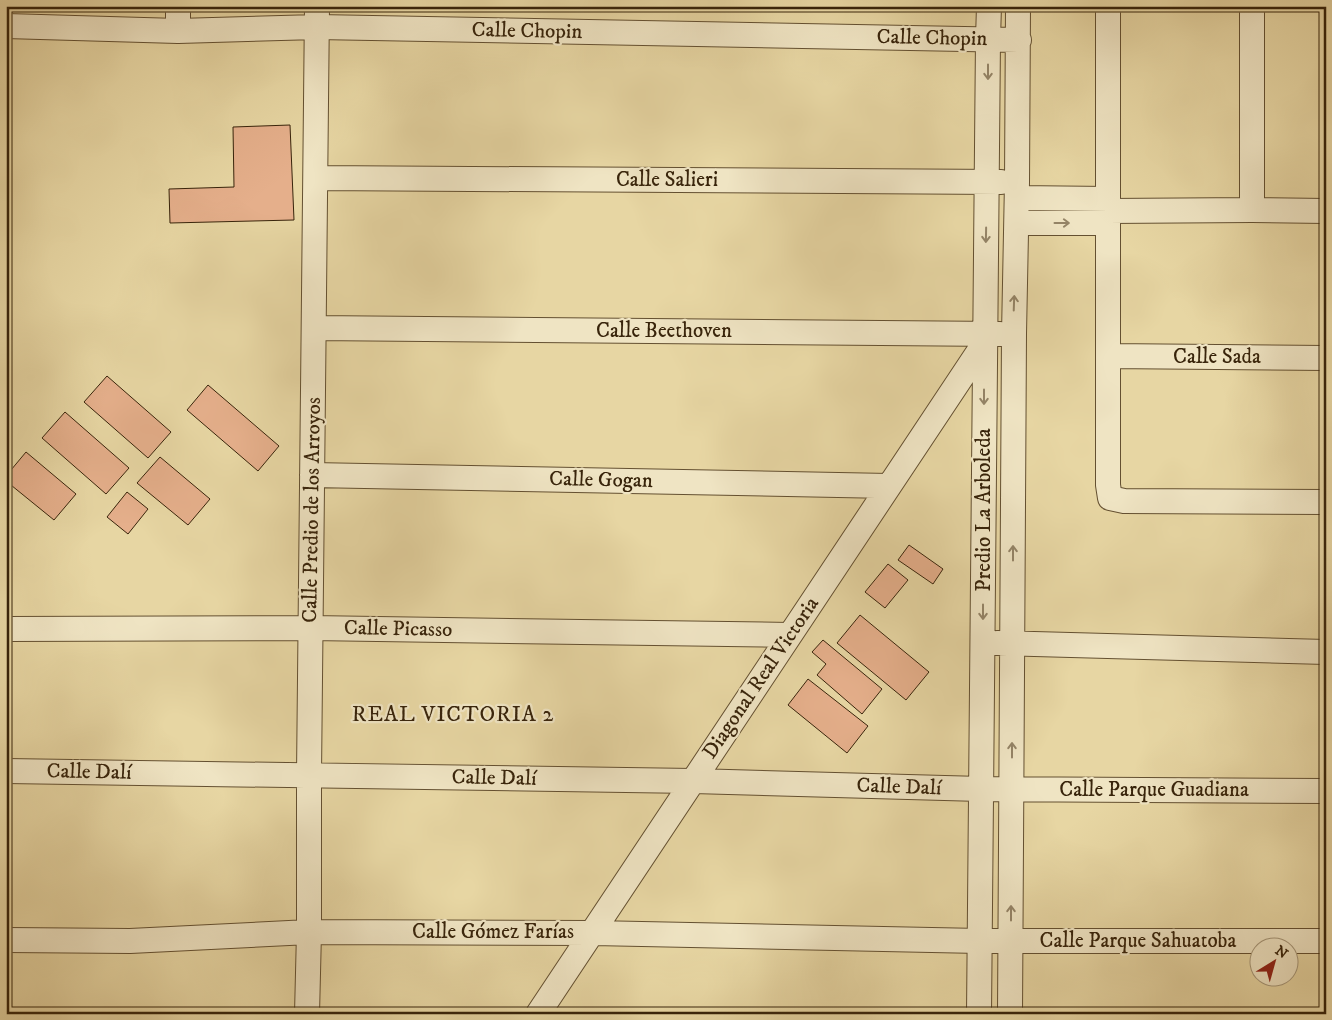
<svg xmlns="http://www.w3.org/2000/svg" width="1332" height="1020" font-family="'IM FELL DW Pica',serif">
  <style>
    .building { fill: #e5af8b; stroke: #38240b }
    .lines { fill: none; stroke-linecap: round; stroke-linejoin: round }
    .minor-casing { stroke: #645031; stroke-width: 26 }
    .minor { stroke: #efe4c3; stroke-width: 24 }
    .oneway { stroke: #948467 }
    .labels { text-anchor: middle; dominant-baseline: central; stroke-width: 4.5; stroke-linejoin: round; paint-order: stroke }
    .street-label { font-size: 21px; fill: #38240b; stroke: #efe4c3 }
    .neighbourhood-label { font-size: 22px; letter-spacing: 1px; fill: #38240b; stroke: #efe4c3 }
  </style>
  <rect width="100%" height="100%" fill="#e7d6a3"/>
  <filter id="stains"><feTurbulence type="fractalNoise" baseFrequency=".004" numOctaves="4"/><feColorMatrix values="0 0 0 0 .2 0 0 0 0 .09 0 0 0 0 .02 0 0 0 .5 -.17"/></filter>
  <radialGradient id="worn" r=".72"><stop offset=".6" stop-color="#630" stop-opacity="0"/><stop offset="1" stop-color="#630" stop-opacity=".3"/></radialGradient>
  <!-- building -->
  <path class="building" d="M290 125 294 220 170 223 169 189 234 187 233 127Z
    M6 163 7 164 6 277Z
    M107 376 171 432 148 458 84 402Z
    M208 385 279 446 258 471 187 410Z
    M65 412 129 468 106 494 42 438Z
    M26 452 76 494 54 520 6 481V476Z
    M160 457 210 499 188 525 137 483Z
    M127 492 148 509 128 534 107 517Z
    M909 545 943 569 933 584 898 560Z
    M888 564 908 580 885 608 865 592Z
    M860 615 929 672 906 700 837 643Z
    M823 640 882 689 862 714 817 675 826 664 812 652Z
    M808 679 868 726 847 753 788 705Z"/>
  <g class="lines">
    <defs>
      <path id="minor" d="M178 6V31
        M1108 6V485L1110 498 1124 501 1326 502
        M6 26 178 31 317 27 1019 40
        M316 178 1001 182
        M1017 198 1108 199
        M1252 210V6
        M1108 211 1252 210 1326 211
        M1017 223H1107
        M314 328 1000 334
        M1108 356 1326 358
        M312 475 889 486
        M6 629 311 628 790 635
        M997 643 1326 652
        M6 771 693 781 981 789 1326 791
        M6 940 130 941 309 932 593 933 980 941H1326
        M307 1014 309 932V775L317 6
        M538 1014 985 342
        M979 1014 988 39 989 6
        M1010 1014 1014 334 1017 182 1018 6"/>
    </defs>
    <!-- minor casing -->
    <use href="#minor" class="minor-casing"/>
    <!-- minor -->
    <use href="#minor" class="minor"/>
  </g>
  <!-- one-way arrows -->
  <defs><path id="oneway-shaft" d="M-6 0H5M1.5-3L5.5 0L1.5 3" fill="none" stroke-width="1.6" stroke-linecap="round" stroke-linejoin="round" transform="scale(1.25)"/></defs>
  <g class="oneway">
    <use href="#oneway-shaft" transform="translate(988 72) rotate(90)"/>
    <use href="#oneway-shaft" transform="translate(1062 223)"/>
    <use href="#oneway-shaft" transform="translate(986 235) rotate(91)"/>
    <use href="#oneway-shaft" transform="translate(1014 303) rotate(-88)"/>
    <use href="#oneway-shaft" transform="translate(984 397) rotate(90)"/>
    <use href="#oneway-shaft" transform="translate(1013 553) rotate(-90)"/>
    <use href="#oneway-shaft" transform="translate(983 612) rotate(90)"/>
    <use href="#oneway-shaft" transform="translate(1012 750) rotate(-90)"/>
    <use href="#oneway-shaft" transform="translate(1011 913) rotate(-90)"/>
  </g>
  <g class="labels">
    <!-- street labels -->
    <g class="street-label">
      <text transform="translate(527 31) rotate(1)">Calle Chopin</text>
      <text transform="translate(932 38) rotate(1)">Calle Chopin</text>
      <text x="667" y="180">Calle Salieri</text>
      <text x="664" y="331">Calle Beethoven</text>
      <text x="1217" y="357">Calle Sada</text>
      <text transform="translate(601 480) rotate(1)">Calle Gogan</text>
      <text transform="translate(312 510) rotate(-89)">Calle Predio de los Arroyos</text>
      <text transform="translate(984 510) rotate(-90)">Predio La Arboleda</text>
      <text transform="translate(398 629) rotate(1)">Calle Picasso</text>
      <text transform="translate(761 678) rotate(-56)">Diagonal Real Victoria</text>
      <text transform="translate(89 772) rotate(1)">Calle Dalí</text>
      <text transform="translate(494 778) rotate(1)">Calle Dalí</text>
      <text transform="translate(899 787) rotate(2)">Calle Dalí</text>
      <text x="1154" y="790">Calle Parque Guadiana</text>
      <text x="493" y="932">Calle Gómez Farías</text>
      <text x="1138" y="941">Calle Parque Sahuatoba</text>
    </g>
    <!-- neighbourhood labels -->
    <g class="neighbourhood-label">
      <text x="453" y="714">REAL VICTORIA 2</text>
    </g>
  </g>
  <!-- margin -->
  <rect width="1332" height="1020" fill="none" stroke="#e7d6a3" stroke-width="25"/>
  <rect x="8" y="8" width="1317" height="1005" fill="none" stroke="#38240b" stroke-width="2.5"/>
  <rect x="12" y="12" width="1307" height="995" fill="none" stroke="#38240b"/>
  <!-- north arrow -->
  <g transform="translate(1274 962) rotate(37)"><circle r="24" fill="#efe4c3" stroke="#a69779"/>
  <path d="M0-4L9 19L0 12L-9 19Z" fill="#8f2418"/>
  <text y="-8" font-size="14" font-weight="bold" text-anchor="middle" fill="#38240b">N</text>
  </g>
  <rect width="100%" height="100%" filter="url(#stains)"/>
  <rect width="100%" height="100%" fill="url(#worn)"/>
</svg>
